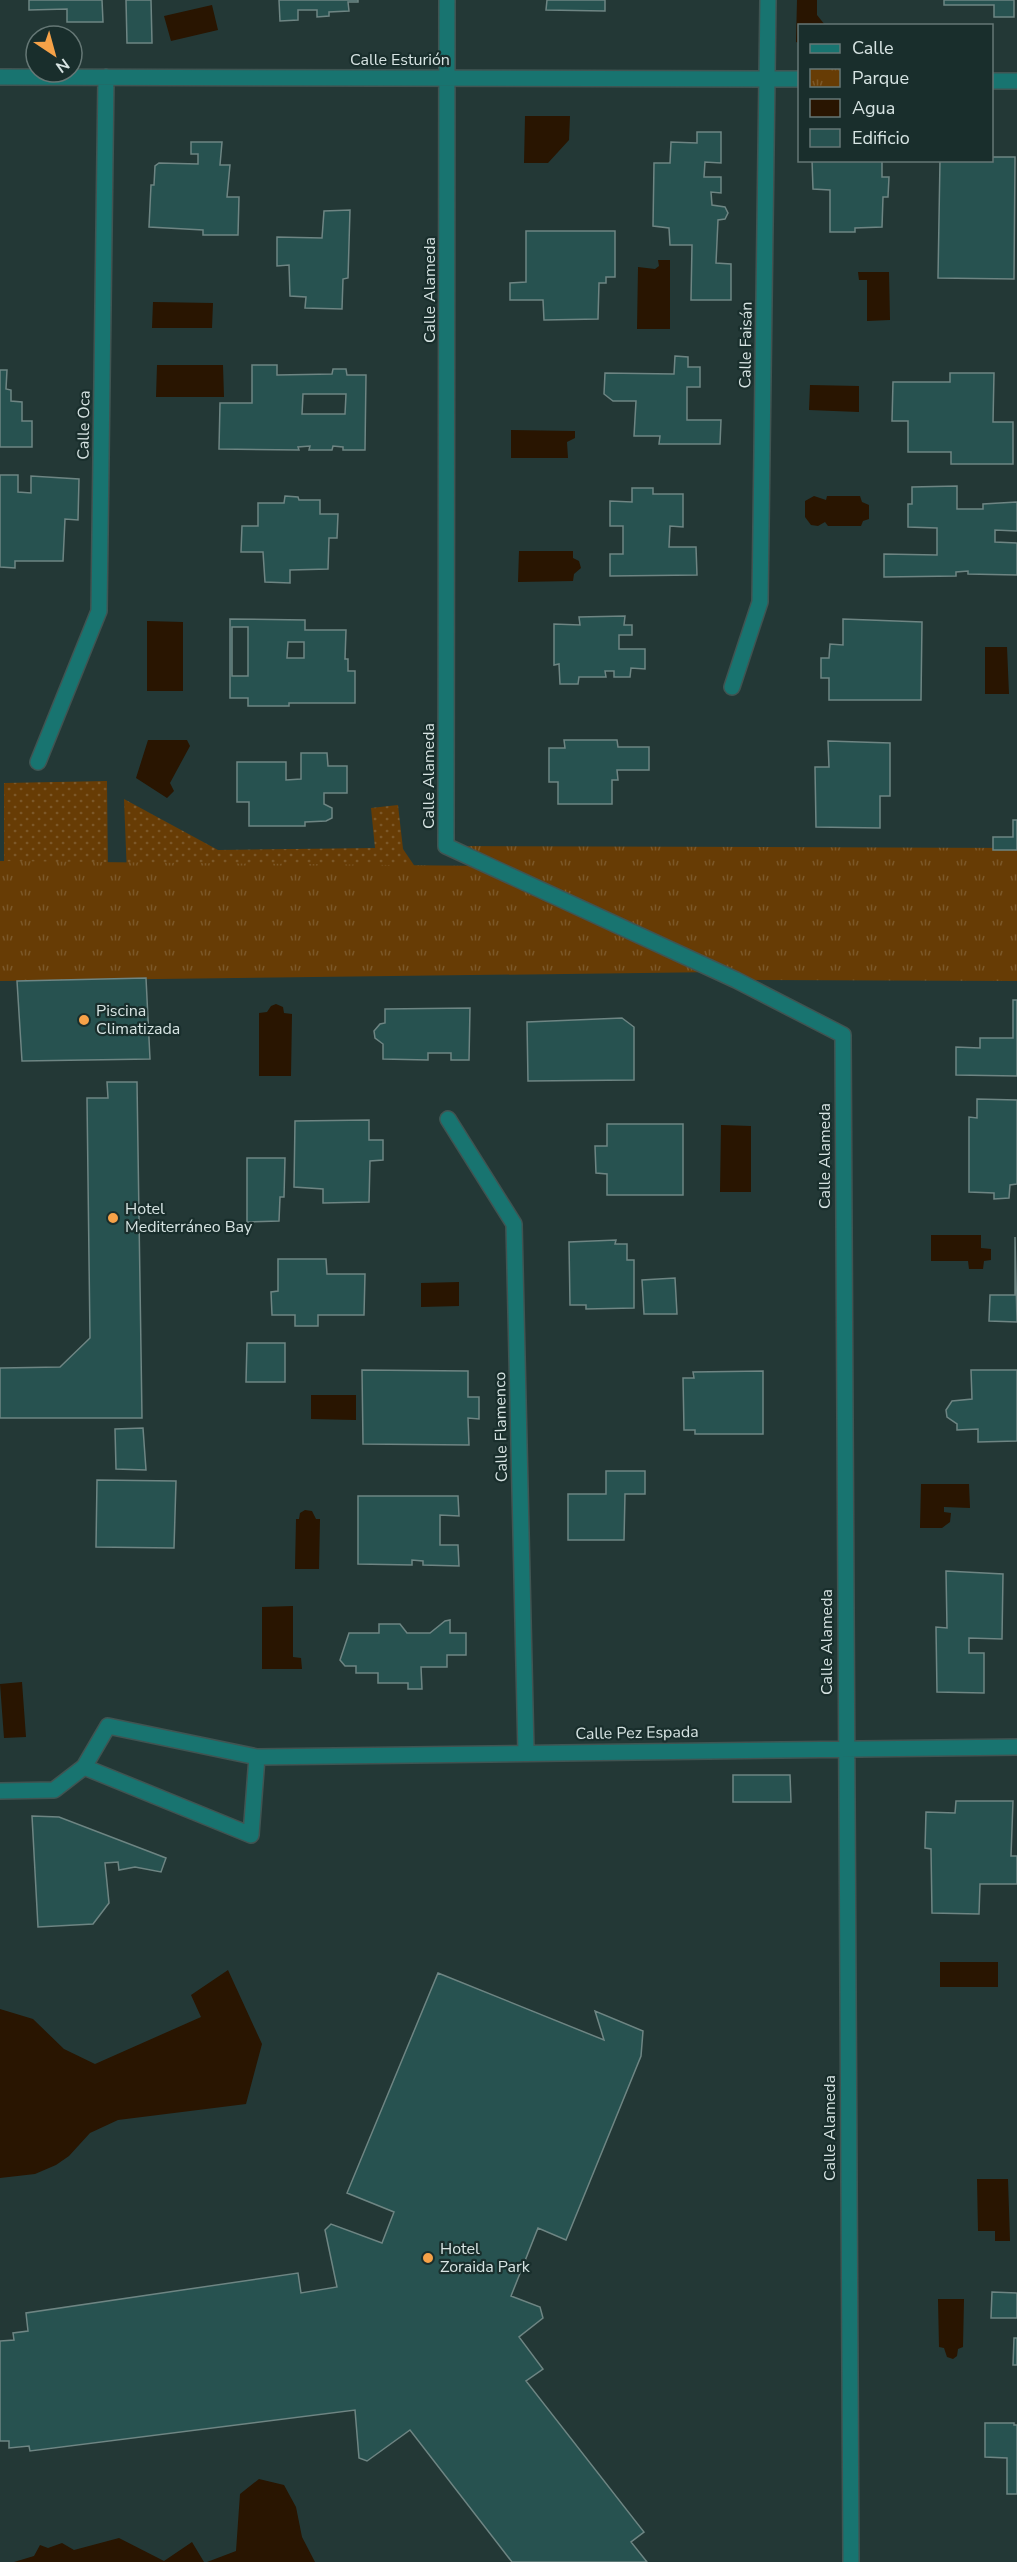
<svg xmlns="http://www.w3.org/2000/svg" width="1017" height="2562" font-family="'Nunito Sans',sans-serif">
  <style>
    .grass { fill: url(#grass-dots) }
    .park { fill: url(#park-tufts) }
    .water { fill: #291501 }
    .building { fill: #275250; stroke: #6e8583; stroke-width: 1.5; fill-rule: evenodd }
    .lines { fill: none; stroke-linecap: round; stroke-linejoin: round }
    .minor-casing { stroke: #405452; stroke-width: 18 }
    .minor { stroke: #187470; stroke-width: 15 }
    .poi-dot { fill: #f6a248; stroke: #192e2c; stroke-width: 2 }
    .labels { text-anchor: middle; dominant-baseline: central; stroke-width: 4.5; stroke-linejoin: round; paint-order: stroke }
    .street-label { font-size: 16px; fill: #d7e4e3; stroke: #192e2c }
    .poi-label { font-size: 16px; fill: #d7e4e3; stroke: #192e2c; text-anchor: start }
  </style>
  <defs>
    <pattern id="grass-dots" width="8" height="8" patternUnits="userSpaceOnUse" patternTransform="scale(1.5)"><rect width="8" height="8" fill="#673c05"/><path d="M2 2h.1M6 6h.1" fill="none" stroke="#7c5829" stroke-width="1.8" stroke-linecap="round"/></pattern>
    <pattern id="park-tufts" width="24" height="20" patternUnits="userSpaceOnUse" patternTransform="scale(1.5)"><rect width="24" height="20" fill="#673c05"/><path d="M3 7l-1-3M5 7V3M7 7l1-3M15 17l-1-3M17 17v-4M19 17l1-3" fill="none" stroke="#7c5829"/></pattern>
  </defs>
  <rect width="100%" height="100%" fill="#233836"/>
  <!-- grass -->
  <path class="grass" d="M107 781 108 878 0 865H4V783Z
    M124 799 218 850 375 848 371 808 398 805 403 849 422 877 127 875Z"/>
  <!-- park -->
  <path class="park" d="M446 846 1017 848V981L736 980 718 972 0 981V861L487 866Z"/>
  <!-- water -->
  <path class="water" d="M797 0H817V15L825 25 800 26 799 43 796 42Z
    M212 5 218 30 171 41 164 16Z
    M525 116H570L569 140 548 163H524Z
    M658 260H670V329H637L638 267 655 269 659 266Z
    M858 272H889L890 320 867 321V280H859Z
    M153 302 213 303 212 328H152Z
    M157 365H223L224 397H156Z
    M810 385 859 386V412L809 410Z
    M511 430 575 431V438L567 442 568 458H511Z
    M814 496 826 500 827 496H860L862 502 869 505V519L863 521 861 526H828L825 522 818 526 811 525 805 517V501Z
    M519 551H573V558L579 561 581 568 574 574 573 581 518 582Z
    M147 621 183 622V691H147Z
    M1007 647 1009 694H985V647Z
    M148 740H187L190 746 170 783 174 791 167 798 136 778Z
    M276 1004 283 1007 284 1013 292 1014 291 1076H259V1013L267 1012 271 1006Z
    M721 1125 751 1126V1192H720Z
    M931 1235H981V1248L991 1249V1260L984 1261 983 1269H969L968 1261H931Z
    M459 1282V1306L421 1307V1283Z
    M311 1395H356V1420L311 1419Z
    M921 1484H969L970 1508 944 1507V1512L951 1513 950 1522 942 1528H920Z
    M305 1510 312 1511 316 1519H320L319 1569H295L296 1519H299L300 1513Z
    M293 1606V1657L301 1658 302 1669H262V1607Z
    M22 1682 26 1737 4 1738 0 1684Z
    M940 1962H998V1987H940Z
    M228 1970 262 2044 246 2104 118 2120 90 2133 69 2156 56 2165 35 2174 0 2178V2009L33 2019 64 2049 95 2064 201 2017 191 1995Z
    M977 2179H1008L1010 2241H995V2231H978Z
    M938 2299H964L963 2347 958 2349 957 2356 953 2359 947 2357 944 2348 939 2347Z
    M259 2479 284 2485 296 2507 302 2537 315 2562H207L236 2551 240 2494Z
    M119 2538 164 2561 192 2542 204 2562H14L34 2556 40 2545 48 2548 62 2543 74 2550Z"/>
  <!-- building -->
  <path class="building" d="M29 0H102L103 22H67V9L29 10Z
    M126 0H151L152 43H127Z
    M279 0H358V2H348L349 11 329 12V16L317 17V10H298V20L280 21Z
    M547 0H605V11L546 10Z
    M944 0H1014V17H994V5H944Z
    M697 132H721V163L705 162 704 177H721V193L711 192 712 205 725 207 728 213 725 219 718 220 716 263 731 264V300H691L692 245H670L669 228 653 226 654 163H670L671 142 697 143Z
    M191 142H222L220 165H230L227 197H239L238 235H203V230L149 227 151 185H154L155 166 159 163 198 164V154H191Z
    M992 157H1015L1014 279 938 278 940 160H992Z
    M812 160H882V177H889L888 197H883L882 227 855 228V232H830V190L813 189Z
    M350 210 348 278 343 279 342 309 305 308 306 297 290 296 289 265 277 266V237L322 238 324 211Z
    M526 231H615V277H606V283H599L598 319 544 320 543 300H510V283L526 282Z
    M675 356 688 357V367H700V387H687V420H721L720 444H659L660 436H634L636 401H613L604 394 605 373 674 374Z
    M252 365H277V375L332 374 333 369H346L347 375H366L365 450H343V447L333 446 332 450H309L310 446 298 447 299 450 219 449 220 403H252ZM303 394H346L345 414H302Z
    M0 370H7L6 389 11 390V401L22 402V421H32V447H0Z
    M950 373H994L993 422H1013V464H951V452H908V421H892L893 382H950Z
    M0 475H18V492L31 493V476L79 479 78 520 65 519 63 561H15V568L0 567Z
    M957 486V509H983V504L1017 502V531L995 530V542L1017 543V575L968 574V571L956 572V576L884 577V554L937 555V528L908 527V504H912V487Z
    M632 488H653V494H683V527L670 526 669 547H696L697 575 610 576V554H623V526H610V501L632 502Z
    M285 496 298 497 299 500H320V514H338L337 538H329L328 569 290 570V583L265 582 263 552H241L242 526H258V503H284Z
    M625 616 624 625H632V635H619V649H645V669L631 668 630 677H614V671H605L606 677H579L578 684H560L559 664 554 665V624L580 625 579 617Z
    M230 619 305 620V630H346L345 659H348V671H355V703H289V706H248V698H230ZM232 627H248V676H232ZM288 642H304V658H287Z
    M843 619 922 622 921 700H829V678H821V658H829L830 644 843 645Z
    M564 740H617L618 747H649V770H617L618 780H612V804H558V782H549V748H565Z
    M828 741 890 743V796H880V828L816 827 815 767H829Z
    M301 753H327L328 766H347V793H324V804L332 808V818L326 821 305 822V826H249V802H237V762H286V780L301 779Z
    M1013 820H1017V850H993V837H1013Z
    M146 978 150 1059 22 1061 17 981Z
    M1013 1000H1017V1076L956 1075V1047L980 1048V1038H1013Z
    M470 1008 469 1060H451V1053H428V1060L383 1059V1044L375 1038 374 1031 380 1024 385 1023V1009Z
    M622 1018 634 1027V1080L528 1081 527 1022Z
    M107 1082H137L142 1418H0V1368L60 1367 90 1338 87 1098H108Z
    M977 1099 1017 1100V1184L1010 1185 1009 1198 994 1199V1193L969 1192V1117L977 1118Z
    M369 1120V1140H383V1160L370 1161 369 1202 323 1203V1189L294 1187 295 1121Z
    M607 1124H683V1195H607V1174L596 1173 595 1146H607Z
    M247 1158H285L284 1197H280L279 1221 247 1222Z
    M1015 1237 1017 1322 989 1321 990 1295H1015Z
    M616 1240 615 1244H627V1260H634V1308L586 1309V1305H570L569 1242Z
    M278 1259H326L327 1274H365L364 1315H318V1326H295V1315H272L271 1292 278 1291Z
    M675 1278 677 1314H644L642 1280Z
    M247 1343H285V1382H246Z
    M362 1370 468 1371V1397H479V1419L468 1418 469 1445 363 1444Z
    M971 1370H1017V1441L978 1442V1429L957 1430V1424L947 1417 946 1410 952 1401 972 1399Z
    M763 1371V1434H695V1430H684L683 1378H694L693 1372Z
    M143 1428 146 1470 116 1469 115 1429Z
    M606 1471H645V1494H625L624 1540H568V1494H606Z
    M97 1480 176 1481 174 1548 96 1547Z
    M358 1496H458L459 1516 440 1515V1545H458L459 1566 423 1565V1561L412 1560V1565L358 1564Z
    M946 1571 1003 1574 1002 1639 969 1638V1653H984V1693L937 1692 936 1627 947 1628Z
    M450 1620V1633H466V1655H447V1667H421L422 1689H408V1683H378V1673H356V1666H345L340 1660 349 1633H379V1624H400L407 1633H430L445 1621Z
    M733 1775H790L791 1802H733Z
    M956 1801H1013L1011 1856H1017V1884H980L979 1914 932 1913 931 1849 925 1848 926 1812 955 1813Z
    M32 1816 59 1817 166 1858 161 1872 135 1867 119 1870 118 1862 105 1863 109 1903 93 1924 38 1927Z
    M438 1973 604 2040 595 2011 643 2031 641 2056 566 2240 538 2228 511 2296 540 2307 543 2318 519 2337 543 2369 526 2381 644 2532 631 2542 647 2562H512L410 2430 367 2461 359 2458 355 2410 30 2451 29 2446 9 2448V2441H0V2341L14 2340 13 2333 28 2331 26 2313 298 2273 301 2293 337 2287 325 2230 331 2224 382 2243 394 2212 347 2193Z
    M992 2292 1017 2293V2318H991Z
    M1014 2338H1017V2365H1013Z
    M985 2423H1014V2425H1017V2494H1007V2458L985 2457Z"/>
  <g class="lines">
    <defs>
      <path id="minor" d="M447 0 446 846 736 980 843 1035 851 2562
        M0 77 800 79
        M992 81H1017
        M732 687 760 602 768 0
        M38 762 99 611 106 77
        M448 1119 514 1224 526 1753
        M257 1757 251 1835 84 1767 108 1726 257 1757 1017 1747
        M0 1791 54 1790 84 1767"/>
    </defs>
    <!-- minor casing -->
    <use href="#minor" class="minor-casing"/>
    <!-- minor -->
    <use href="#minor" class="minor"/>
  </g>
  <!-- markers -->
  <g class="poi-dot">
    <circle cx="84" cy="1020" r="6"/>
    <circle cx="113" cy="1218" r="6"/>
    <circle cx="428" cy="2258" r="6"/>
  </g>
  <g class="labels">
    <!-- street labels -->
    <g class="street-label">
      <text x="400" y="60">Calle Esturión</text>
      <text transform="translate(430 290) rotate(-90)">Calle Alameda</text>
      <text transform="translate(746 345) rotate(-89)">Calle Faisán</text>
      <text transform="translate(84 425) rotate(-89)">Calle Oca</text>
      <text transform="translate(429 776) rotate(-90)">Calle Alameda</text>
      <text transform="translate(825 1156) rotate(-90)">Calle Alameda</text>
      <text transform="translate(501 1427) rotate(-91)">Calle Flamenco</text>
      <text transform="translate(827 1642) rotate(-90)">Calle Alameda</text>
      <text transform="translate(637 1733) rotate(-1)">Calle Pez Espada</text>
      <text transform="translate(830 2128) rotate(-90)">Calle Alameda</text>
    </g>
    <!-- poi labels -->
    <g class="poi-label">
      <text x="96" y="1011">Piscina<tspan x="96" dy="18">Climatizada</tspan></text>
      <text x="125" y="1209">Hotel<tspan x="125" dy="18">Mediterráneo Bay</tspan></text>
      <text x="440" y="2249">Hotel<tspan x="440" dy="18">Zoraida Park</tspan></text>
    </g>
  </g>
  <!-- legend -->
  <rect x="798" y="24" width="195" height="138" fill="#192e2c" stroke="#657775" stroke-width="1.5"/>
  <rect x="810" y="44" width="30" height="9" fill="#187470" stroke="#657775" stroke-width="1.5"/>
  <text x="852" y="54" font-size="18" fill="#d7e4e3">Calle</text>
  <rect x="810" y="69" width="30" height="18" fill="url(#park-tufts)" stroke="#657775" stroke-width="1.5"/>
  <text x="852" y="84" font-size="18" fill="#d7e4e3">Parque</text>
  <rect x="810" y="99" width="30" height="18" fill="#291501" stroke="#657775" stroke-width="1.5"/>
  <text x="852" y="114" font-size="18" fill="#d7e4e3">Agua</text>
  <rect x="810" y="129" width="30" height="18" fill="#275250" stroke="#657775" stroke-width="1.5"/>
  <text x="852" y="144" font-size="18" fill="#d7e4e3">Edificio</text>
  <!-- north arrow -->
  <g transform="translate(54 54) rotate(144)"><circle r="28" fill="#192e2c" stroke="#657775" stroke-width="1.5"/>
  <path d="M0-4.5L10 22L0 15L-10 22Z" fill="#f6a248"/>
  <text y="-9" font-size="16" font-weight="bold" text-anchor="middle" fill="#d7e4e3">N</text>
  </g>
</svg>
